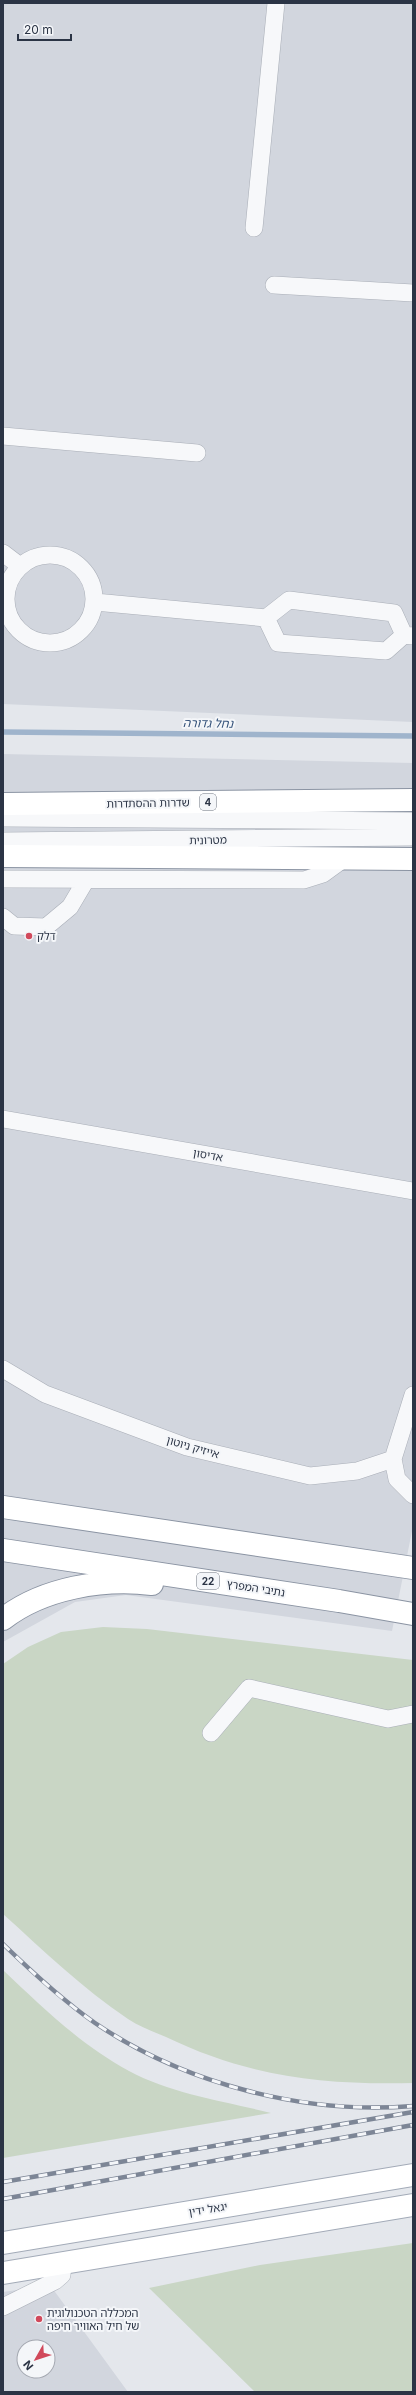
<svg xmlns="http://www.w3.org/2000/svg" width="416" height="2395" font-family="Inter,'Noto Sans Hebrew',sans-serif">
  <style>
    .built { fill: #d2d6de; fill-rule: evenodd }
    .green { fill: #c9d6c5 }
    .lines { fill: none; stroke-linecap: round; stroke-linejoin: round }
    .stream { stroke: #9fb4cc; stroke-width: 5.5 }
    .minor-casing { stroke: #a9aeb7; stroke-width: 18 }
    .major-casing { stroke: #a3abb8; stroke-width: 24 }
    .highway-casing { stroke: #8b94a3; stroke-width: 24 }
    .minor { stroke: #f7f8fa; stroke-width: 17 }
    .major { stroke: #fff; stroke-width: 22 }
    .highway { stroke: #fff; stroke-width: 22 }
    .rail-casing { stroke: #7d8696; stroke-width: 4.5 }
    .rail { stroke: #f4f6f9; stroke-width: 3; stroke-dasharray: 9; stroke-linecap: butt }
    .poi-dot { fill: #d1495b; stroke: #f4f6f9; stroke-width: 1.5 }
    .labels { text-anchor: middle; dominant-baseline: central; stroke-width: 4; stroke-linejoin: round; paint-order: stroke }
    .shield { fill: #f4f6f9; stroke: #676e7b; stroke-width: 1 }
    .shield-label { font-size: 10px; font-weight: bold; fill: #2b3445 }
    .street-label { font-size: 11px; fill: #2b3445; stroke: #f4f6f9 }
    .poi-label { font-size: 11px; fill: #2b3445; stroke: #f4f6f9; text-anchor: start }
    .water-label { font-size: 12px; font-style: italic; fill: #34527a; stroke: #f4f6f9 }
  </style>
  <rect width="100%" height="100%" fill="#e4e7ec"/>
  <!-- built -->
  <path class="built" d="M3 3H413V722L3 704Z
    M3 754 413 763V1526L392 1631 126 1595 75 1602 3 1642Z
    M50 2285 128 2392H3V2292ZM24 2347H48V2371H24Z"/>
  <!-- green -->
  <path class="green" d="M103 1627 147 1629 413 1660V2083C323 2085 249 2077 166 2037 154 2032 140 2027 128 2019 83 1989 43 1950 3 1914V1664L28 1647 61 1632Z
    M3 1970C42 2007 81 2045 129 2071 172 2094 224 2101 271 2113L3 2158Z
    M413 2243V2392H255L149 2288 260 2265Z"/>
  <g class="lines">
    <!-- stream -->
    <path class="stream" d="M3 732 413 736"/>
    <defs>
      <path id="minor" d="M254 228 276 3
        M274 285 413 293
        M3 436 197 453
        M3 553 20 566
        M6 599a44 44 0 1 1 88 0a44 44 0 1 1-88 0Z
        M95 602 266 618 289 600 394 613 404 635
        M266 618 278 643 386 651 404 635 413 636
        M3 818 413 821
        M3 841 413 837
        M3 879 304 880 323 874 345 858
        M3 917 14 926 46 927 70 907 86 880
        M3 1119 413 1191
        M3 1369 45 1394 187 1447 310 1476 357 1471 393 1459
        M413 1395 393 1459 397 1479 413 1495
        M211 1733 249 1688 388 1719 413 1714
        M3 2307 55 2281 62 2275 63 2264"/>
      <path id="major" d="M3 2243 413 2175
        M3 2273 413 2205"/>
      <path id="highway" d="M3 804 413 800
        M3 856 413 859
        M3 1507 413 1568
        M3 1550 339 1601 413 1614
        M3 1619C43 1588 103 1578 152 1584"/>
    </defs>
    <!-- minor casing -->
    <use href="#minor" class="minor-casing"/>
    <!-- major casing -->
    <use href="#major" class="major-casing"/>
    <!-- highway casing -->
    <use href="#highway" class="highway-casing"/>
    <!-- minor -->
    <use href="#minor" class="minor"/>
    <!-- major -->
    <use href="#major" class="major"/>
    <!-- highway -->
    <use href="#highway" class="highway"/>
    <defs>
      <path id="rail" d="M3 1944C32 1972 62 2000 95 2023 185 2084 305 2115 413 2106
        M3 2182 413 2112
        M3 2199 413 2125"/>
    </defs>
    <!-- rail casing -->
    <use href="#rail" class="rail-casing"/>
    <!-- rail -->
    <use href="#rail" class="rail"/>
  </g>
  <!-- markers -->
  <g class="poi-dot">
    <circle cx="29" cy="936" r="4"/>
    <circle cx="39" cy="2319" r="4"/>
  </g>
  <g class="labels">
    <!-- shield labels -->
    <g class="shield">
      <rect x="200" y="794" width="16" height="16" rx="3"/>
      <rect x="197" y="1573" width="22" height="16" rx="3"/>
    </g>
    <g class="shield-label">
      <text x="208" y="802">4</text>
      <text x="208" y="1581">22</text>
    </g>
    <!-- street labels -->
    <g class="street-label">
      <text transform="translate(148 803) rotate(-1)">שדרות ההסתדרות</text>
      <text transform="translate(208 840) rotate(-1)">מטרונית</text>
      <text transform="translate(208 1155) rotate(10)">אדיסון</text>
      <text transform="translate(193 1447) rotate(16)">אייזיק ניוטון</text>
      <text transform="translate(256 1588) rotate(9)">נתיבי המפרץ</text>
      <text transform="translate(208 2209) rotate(-9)">יגאל ידין</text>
    </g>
    <!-- poi labels -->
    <g class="poi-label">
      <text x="37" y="936">דלק</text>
      <text x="47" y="2313">המכללה הטכנולוגית<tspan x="47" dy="13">של חיל האוויר חיפה</tspan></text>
    </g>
    <!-- water labels -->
    <g class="water-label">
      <text transform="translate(208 723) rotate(1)">נחל גדורה</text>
    </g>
  </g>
  <!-- border -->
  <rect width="416" height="2395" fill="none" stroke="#2b3445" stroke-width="8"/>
  <!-- north arrow -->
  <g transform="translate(36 2359) rotate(231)"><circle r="19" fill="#f4f6f9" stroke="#a4a8b1"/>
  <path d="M0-3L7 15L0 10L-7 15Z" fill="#d1495b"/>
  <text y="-6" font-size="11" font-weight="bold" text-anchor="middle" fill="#2b3445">N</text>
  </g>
  <!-- scale -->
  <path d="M18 34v6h53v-6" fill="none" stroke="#2b3445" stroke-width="2"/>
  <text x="24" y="34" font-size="12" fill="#2b3445" stroke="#f4f6f9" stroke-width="3" paint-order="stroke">20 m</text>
</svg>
